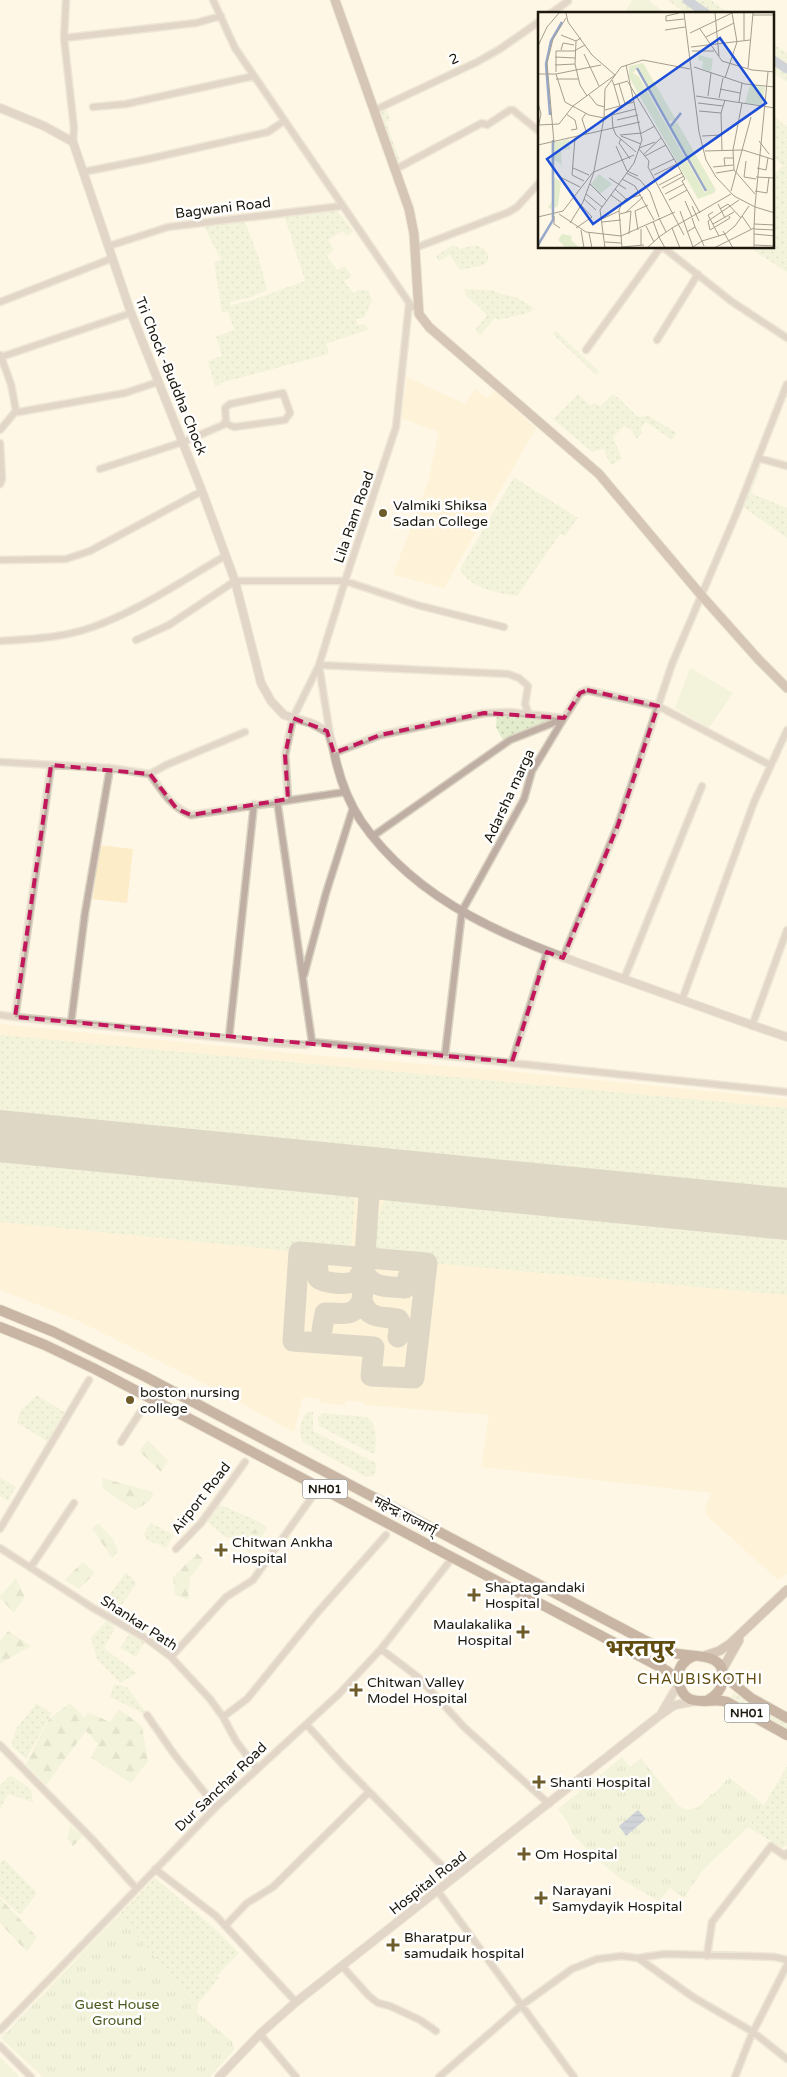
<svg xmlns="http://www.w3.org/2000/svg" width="787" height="2077" font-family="'Varela Round','Noto Sans Devanagari',sans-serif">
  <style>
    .built { fill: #fcedc8 }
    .grass { fill: url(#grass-dots) }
    .forest { fill: url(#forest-firs) }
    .park { fill: url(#park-tufts) }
    .garden { fill: #e3edcd }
    .water { fill: url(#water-rules) }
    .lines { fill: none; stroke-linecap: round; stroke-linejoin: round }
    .canal { stroke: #97a8ca; stroke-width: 9 }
    .taxiway { stroke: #b7b0a0; stroke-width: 21 }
    .runway { stroke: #b7b0a0; stroke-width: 52 }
    .minor-casing { stroke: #dbd3c2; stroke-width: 9 }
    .tertiary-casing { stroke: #dbd3c2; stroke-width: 10 }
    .secondary-casing { stroke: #dbd3c2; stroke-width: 11 }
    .trunk-casing { stroke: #dbd3c2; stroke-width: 12 }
    .minor { stroke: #bfaea4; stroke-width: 6 }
    .tertiary { stroke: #bfaea4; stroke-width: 8 }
    .secondary { stroke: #a38a7c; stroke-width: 9 }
    .trunk { stroke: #856552; stroke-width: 10 }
    .marked { fill: none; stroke: #c2185b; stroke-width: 4; stroke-dasharray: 10 6; stroke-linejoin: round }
    .poi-dot { fill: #6d5c2a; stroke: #fff; stroke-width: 2 }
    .labels { text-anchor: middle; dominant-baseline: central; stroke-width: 5; stroke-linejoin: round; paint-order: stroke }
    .shield { fill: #fff; stroke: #605d56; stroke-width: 1 }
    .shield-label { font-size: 12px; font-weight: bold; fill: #1c180d }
    .street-label { font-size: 14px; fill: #1c180d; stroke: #fff }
    .poi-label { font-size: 14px; fill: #1c180d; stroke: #fff; text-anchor: start }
    .park-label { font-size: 14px; fill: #4b591e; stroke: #fff }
    .neighbourhood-label { font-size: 15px; letter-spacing: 1px; fill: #604d0f; stroke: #fff }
    .town-label { font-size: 24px; font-weight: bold; fill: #604d0f; stroke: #fff }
    .inset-river { fill: none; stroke: #97a8ca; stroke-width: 2.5 }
    .inset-road { fill: none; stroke: #a49e8f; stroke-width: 1 }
    .view { fill: #1d4ed8; fill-opacity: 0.15; stroke: #1d4ed8; stroke-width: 2.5 }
    .inset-edge { fill: none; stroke: #1c180d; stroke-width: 2.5 }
  </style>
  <defs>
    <pattern id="grass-dots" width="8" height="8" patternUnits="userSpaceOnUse" patternTransform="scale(1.25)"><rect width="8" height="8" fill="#e3edcd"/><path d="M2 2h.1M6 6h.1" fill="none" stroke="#c2caaf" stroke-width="1.8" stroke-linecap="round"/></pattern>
    <pattern id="forest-firs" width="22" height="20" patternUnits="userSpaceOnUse" patternTransform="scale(1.25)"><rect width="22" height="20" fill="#e3edcd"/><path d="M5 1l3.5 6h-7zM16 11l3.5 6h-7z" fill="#c2caaf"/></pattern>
    <pattern id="park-tufts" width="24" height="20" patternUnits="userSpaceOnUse" patternTransform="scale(1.25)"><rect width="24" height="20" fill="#e3edcd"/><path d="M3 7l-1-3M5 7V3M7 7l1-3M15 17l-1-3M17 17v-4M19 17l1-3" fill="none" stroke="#c2caaf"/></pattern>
    <pattern id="water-rules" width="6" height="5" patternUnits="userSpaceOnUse" patternTransform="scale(1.25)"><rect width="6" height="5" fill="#97a8ca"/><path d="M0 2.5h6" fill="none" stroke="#7a88a2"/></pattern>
  </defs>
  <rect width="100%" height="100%" fill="#fff7e5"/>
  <!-- built -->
  <path class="built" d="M407 377 465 404 475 389 487 398 495 391 536 428 444 588 393 575 428 482 439 432 401 418Z
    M99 845 133 849 127 903 93 899Z
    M0 1024 313 1055 499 1070 787 1099V1574L778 1580 707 1516 705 1509 711 1493 481 1467 489 1415 365 1405V1402L346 1401 345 1405 319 1403V1399L303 1397 294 1432 203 1383 72 1318 0 1290Z"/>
  <!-- grass -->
  <path class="grass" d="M667 0H711L730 14H687Z
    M773 44 787 53V82L773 73Z
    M386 108 391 120 386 122 401 164 399 165 379 114 381 109Z
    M773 115 787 127V272L760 255 752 248H773V175L783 166 773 156Z
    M330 210H337L353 231 347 236 343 231 328 240 334 250 327 256 337 270 344 266 352 276 344 281 353 293 358 290H369L372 301 364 318 356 319 357 325 365 324 368 330 326 344 329 354 220 383 221 385 215 387 208 361 222 356 216 336 234 330 228 312H222L214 263 221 259 203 225 244 220 259 258 267 290 252 297 230 302 231 305 249 301 305 281 285 218 252 222 250 219Z
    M453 245 460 249C472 246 480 242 488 254V261L484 265 460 270 450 255 439 261 436 256Z
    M464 289 494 290 498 293 516 297 534 308 529 313 498 320 495 318 480 335 475 330 487 315 466 295Z
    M556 331 600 372 596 375 553 334Z
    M578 394 590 405 596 403 600 406 612 395H615L638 417 649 416 677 433 672 440 646 422 641 428 642 434 636 439 632 430 624 426 613 437 622 459 611 465 603 449 592 452 553 419Z
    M762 463 751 493 787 508V538L742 506 757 464Z
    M514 477 578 518 565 536 560 534 517 596C496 592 471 590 460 569Z
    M497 713 554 719V721L504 742 496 727Z
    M0 1035 787 1108V1192L0 1115Z
    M0 1150 342 1184 351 1191 355 1201 350 1257 0 1222Z
    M403 1189 787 1227V1295L374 1258C377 1233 372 1197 403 1189Z
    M37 1395 64 1412 49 1442 17 1423 20 1411Z
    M308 1412H313V1431L376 1463V1472L373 1476 366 1477 303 1442C298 1434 300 1418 308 1412Z
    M323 1413 366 1417C378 1422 376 1442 375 1453H371L319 1426 318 1417Z
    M0 1477 16 1487 8 1501 0 1496Z
    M219 1504 260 1522 242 1546 234 1538 225 1537 207 1522Z
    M151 1523 174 1535 166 1548 147 1540 144 1534Z
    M126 1572 137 1583 115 1614 102 1604Z
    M107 1620 115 1628 104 1648 137 1673 120 1683 97 1659 91 1638Z
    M130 1633 145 1642 136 1657 120 1648Z
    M114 1684 127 1687 145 1711 143 1713 110 1697Z
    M733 1693 787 1724V1729L730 1698Z
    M36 1703 52 1713 26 1759 12 1746C13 1726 26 1719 36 1703Z
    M787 1766V1846L782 1848 748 1827 764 1805Z
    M11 1775 31 1790 33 1802 8 1794 0 1809V1785Z
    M4 1859 37 1893 20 1915 0 1896V1864Z
    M155 1878 214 1928 239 1953 217 1976 219 1978 198 2004 118 1916Z"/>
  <!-- forest -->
  <path class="forest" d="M148 1440 168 1461 161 1472 139 1451Z
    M102 1478 154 1492 150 1501 135 1510 103 1489Z
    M260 1522 268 1528 249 1553 242 1546Z
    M98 1523 113 1539 118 1551 112 1558 92 1528Z
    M197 1553 204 1560 190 1578 188 1600 175 1595 173 1577Z
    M83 1562 95 1573 79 1589 64 1580Z
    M16 1578 25 1597 14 1613 0 1598V1596Z
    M8 1631 31 1646 0 1664V1641Z
    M70 1703 85 1718 88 1712 110 1722 119 1709 142 1726 148 1761 131 1783 91 1758 98 1744 86 1731 46 1785 26 1764 49 1719Z
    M70 1826 83 1836 73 1846 67 1839Z
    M0 1898 37 1937 27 1952 0 1923Z"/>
  <!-- park -->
  <path class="park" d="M622 1757 630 1767 641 1758 679 1806 688 1810 699 1807 711 1794 713 1795 729 1777 764 1805 748 1827 703 1870 684 1898 670 1888 659 1901 622 1880 598 1860 573 1835 567 1821 558 1809Z
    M118 1916 198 2004 197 2012 233 2042 234 2050 210 2077H43L1 2038Z
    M0 2057 19 2076 18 2077H0Z"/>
  <!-- garden -->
  <path class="garden" d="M632 0H649L666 14H624Z
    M690 668 733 693 709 728 675 708Z"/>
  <!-- water -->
  <path class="water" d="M638 1810 646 1819 626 1836 619 1826Z"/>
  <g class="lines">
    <!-- canal -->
    <path class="canal" d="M687 0 707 14
      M773 60 787 69"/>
    <!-- taxiway -->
    <path class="taxiway" d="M347 1170C360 1175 367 1182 369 1195L362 1301C369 1320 381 1316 398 1319L400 1322 398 1337
      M369 1195C373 1180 383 1176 398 1175
      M299 1252 427 1263 414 1378 371 1376 374 1347 293 1341Z
      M318 1269V1278C323 1283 345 1285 353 1282 358 1280 360 1274 363 1270 372 1289 385 1286 405 1288L408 1285V1277
      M322 1330 325 1313C342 1312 352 1319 362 1301"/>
    <!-- runway -->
    <path class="runway" d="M0 1136 787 1214"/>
    <defs>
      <path id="minor" d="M66 0 64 38 196 23 221 16
        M213 0 235 48 412 307
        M550 14 568 1
        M64 38 74 128 73 142
        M93 107 126 104 254 76
        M375 110 477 62 500 49 540 21
        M396 169 482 123 487 125 510 110H513L540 132
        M83 172 148 159 268 132 284 121
        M109 246 168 227 342 206
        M415 248 509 212 517 207 540 182
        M664 248 731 301 787 338
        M0 302 113 258
        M657 340 698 274
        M586 350 660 248
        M0 355 1 357 131 313
        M1 357 11 384 16 411 19 412 125 393 158 382
        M0 430 16 411
        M0 443 2 479 0 484
        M758 458 787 466
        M100 469 183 442 223 425 226 420 225 408 230 404 283 393 290 413 285 420 234 427 225 423
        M0 560 66 559 90 551 202 491
        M136 640 169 625 235 581H345L417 605 504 627
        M0 641C31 639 61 638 90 628 137 612 183 580 225 556
        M330 735 319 665 345 581 396 427 409 304
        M334 753 380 735 484 713 510 712 564 718 580 693 587 690 658 706 672 664 737 512 787 384
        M0 762 110 768 150 774C163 792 170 806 191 815L345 792
        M150 774 166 765 245 732
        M288 799 285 755 293 718 319 665 508 674 519 678 528 686 525 704 529 714
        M277 800 312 1042
        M373 836 510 740 563 719
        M563 958 618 825 658 706 770 765
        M304 975 326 893 353 808
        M624 979 702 786
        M682 1000 754 802 787 730
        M0 1015 15 1017 51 765
        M15 1017 273 1043 306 1045 312 1042 787 1092
        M71 1023 85 913 110 768
        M752 1026 787 930
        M229 1038 254 804
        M445 1055 462 911 524 799 532 771 540 758 564 718
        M512 1062 547 952
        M121 1442 143 1408
        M0 1529 89 1380
        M0 1548 93 1608 147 1639 171 1657 210 1699 223 1717 236 1741 257 1769
        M176 1549 201 1523 245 1462
        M31 1567 74 1503
        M381 1649 418 1677 464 1727 549 1804
        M171 1657 226 1597 253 1580 312 1497
        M147 1715 174 1754 216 1807
        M223 1717 247 1699 317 1613 386 1535
        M307 1725 342 1764 453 1877
        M0 1745 92 1839 136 1888
        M155 1869 216 1916 296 2002
        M437 1890 574 2077
        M225 1926 247 1903 273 1887 369 1792
        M707 1956 712 1922 771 1846 785 1856 787 1853
        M638 1958 693 1997 753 2032 787 2059
        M342 1966 369 1996 378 2003 390 2006 420 2020 436 2031
        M0 2030 216 1807 339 1694 381 1649 453 1557
        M260 2034 296 2077
        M0 2046 31 2077
        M439 2077 522 2005 572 1969 597 1959 622 1956 638 1958 664 1954 746 1956 775 1957 787 1960
        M735 2077 751 2036 787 1965"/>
      <path id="tertiary" d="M0 108 44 126 73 142 131 313 202 491 235 581 261 683 271 701 284 715 311 723 328 732C333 743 334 754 337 765 342 785 350 804 361 821 424 912 527 944 626 980 680 999 733 1019 787 1037
        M662 1712 678 1685
        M219 2077 260 2034 296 2002 659 1716 675 1705 696 1701"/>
      <path id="secondary" d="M335 0 409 209 414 234 419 314 429 327 599 474 701 595 759 660 787 688
        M704 1656 719 1651 730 1644 787 1590
        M722 1670 739 1640"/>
      <path id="trunk" d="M0 1310 54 1332 144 1376 642 1639C652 1644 663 1649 674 1653 692 1658 729 1650 722 1683 721 1691 715 1696 708 1700
        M0 1327 45 1345 95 1369 664 1669C668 1672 674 1676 677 1680 681 1687 681 1695 690 1699 702 1704 715 1698 727 1702L787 1735
        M723 1675 751 1698 787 1718
        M677 1680C678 1668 683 1660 694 1656"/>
    </defs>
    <!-- minor casing -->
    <use href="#minor" class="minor-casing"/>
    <!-- tertiary casing -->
    <use href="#tertiary" class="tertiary-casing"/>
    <!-- secondary casing -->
    <use href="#secondary" class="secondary-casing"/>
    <!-- trunk casing -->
    <use href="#trunk" class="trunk-casing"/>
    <!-- minor -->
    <use href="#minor" class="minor"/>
    <!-- tertiary -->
    <use href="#tertiary" class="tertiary"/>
    <!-- secondary -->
    <use href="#secondary" class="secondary"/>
    <!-- trunk -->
    <use href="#trunk" class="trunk"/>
  </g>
  <!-- marked area -->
  <path d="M0 0H787V2077H0ZM587 690 658 706 618 825 563 958 547 952 512 1062 15 1017 51 765 150 774 177 809 191 815 288 799 285 755 293 718 327 731 334 753 380 735 484 713 564 718 580 693Z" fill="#fff7e5" fill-opacity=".55" fill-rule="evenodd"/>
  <path class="marked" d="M587 690 658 706 618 825 563 958 547 952 512 1062 15 1017 51 765 150 774 177 809 191 815 288 799 285 755 293 718 327 731 334 753 380 735 484 713 564 718 580 693Z"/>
  <!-- markers -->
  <g class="poi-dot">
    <circle cx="383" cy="513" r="5"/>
    <circle cx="130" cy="1400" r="5"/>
    <path d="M218.5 1542.5h5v5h5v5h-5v5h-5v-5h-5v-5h5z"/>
    <path d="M471.5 1587.5h5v5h5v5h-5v5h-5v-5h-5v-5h5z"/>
    <path d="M520.5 1624.5h5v5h5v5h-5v5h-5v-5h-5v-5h5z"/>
    <path d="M353.5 1682.5h5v5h5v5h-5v5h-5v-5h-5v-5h5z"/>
    <path d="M536.5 1774.5h5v5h5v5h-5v5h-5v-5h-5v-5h5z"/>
    <path d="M521.5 1846.5h5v5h5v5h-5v5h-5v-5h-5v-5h5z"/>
    <path d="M538.5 1890.5h5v5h5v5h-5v5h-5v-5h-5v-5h5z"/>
    <path d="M390.5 1937.5h5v5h5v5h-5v5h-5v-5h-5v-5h5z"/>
  </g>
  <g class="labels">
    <!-- shield labels -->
    <g class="shield">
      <rect x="302.5" y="1479.5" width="45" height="19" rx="4"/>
      <rect x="724.5" y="1703.5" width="45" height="19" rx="4"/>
    </g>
    <g class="shield-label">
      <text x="325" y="1489">NH01</text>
      <text x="747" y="1713">NH01</text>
    </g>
    <!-- street labels -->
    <g class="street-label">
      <text transform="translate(454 59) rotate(-26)">2</text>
      <text transform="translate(223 208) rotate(-7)">Bagwani Road</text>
      <text transform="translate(171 376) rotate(68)">Tri Chock -Buddha Chock</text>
      <text transform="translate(354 517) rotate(-71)">Lila Ram Road</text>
      <text transform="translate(509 796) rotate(-65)">Adarsha marga</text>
      <text transform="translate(201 1498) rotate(-52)">Airport Road</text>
      <text transform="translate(405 1516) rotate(28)">महेन्द्र राज्मार्ग्</text>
      <text transform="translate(139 1623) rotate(33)">Shankar Path</text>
      <text transform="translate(221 1787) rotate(-44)">Dur Sanchar Road</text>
      <text transform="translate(428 1883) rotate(-38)">Hospital Road</text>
    </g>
    <!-- poi labels -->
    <g class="poi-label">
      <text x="393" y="505">Valmiki Shiksa<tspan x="393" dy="16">Sadan College</tspan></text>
      <text x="140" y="1392">boston nursing<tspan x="140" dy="16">college</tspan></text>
      <text x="232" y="1542">Chitwan Ankha<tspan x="232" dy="16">Hospital</tspan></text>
      <text x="485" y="1587">Shaptagandaki<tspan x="485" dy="16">Hospital</tspan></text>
      <text x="512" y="1624" text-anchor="end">Maulakalika<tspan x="512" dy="16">Hospital</tspan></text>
      <text x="367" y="1682">Chitwan Valley<tspan x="367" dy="16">Model Hospital</tspan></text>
      <text x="550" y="1782">Shanti Hospital</text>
      <text x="535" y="1854">Om Hospital</text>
      <text x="552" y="1890">Narayani<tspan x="552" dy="16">Samydayik Hospital</tspan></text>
      <text x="404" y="1937">Bharatpur<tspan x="404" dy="16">samudaik hospital</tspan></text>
    </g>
    <!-- park labels -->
    <g class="park-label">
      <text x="117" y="2004">Guest House<tspan x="117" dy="16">Ground</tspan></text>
    </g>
    <!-- neighbourhood labels -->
    <g class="neighbourhood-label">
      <text x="700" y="1679">CHAUBISKOTHI</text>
    </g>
    <!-- town labels -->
    <g class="town-label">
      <text x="640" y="1648">भरतपुर</text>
    </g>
  </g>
  <!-- overview -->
  <g transform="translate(538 12)">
    <rect width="236" height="236" fill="#fff7e5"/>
    <path d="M105 51 138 108 130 109 100 55 95 61 101 65 167 181 169 179 133 115 139 110 178 178 176 181 160 187 91 65V54ZM31 127 32 137 23 138 24 159 23 152 16 148V165L23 170 20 194 16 196 14 203V197L10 196 14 189 13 132H11ZM61 162 74 172 62 182 53 172Z" fill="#e3edcd"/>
    <path d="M24 222 34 224 33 228 42 236H28L20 228Z" fill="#e3edcd"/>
    <path d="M161 43 175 47 173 60 164 56 165 49 160 48ZM212 73 227 75 224 93 207 91Z" fill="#e3edcd"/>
    <path class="inset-river" d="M99 56 168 179M12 103 8 52 13 29 24 10M132 115 143 101M0 233 15 208V128"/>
    <path class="inset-road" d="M141 1 128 4V9L146 7M146 1 161 120 168 148 178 165 196 184 217 195 237 201M177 1 181 44M206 1V28M215 3H237M162 17 184 49 214 58 237 60M127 18 147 15M152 21 194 1M23 23 38 29 43 26M168 25 196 11M38 29 37 52 42 73 49 84M0 34 9 15 21 1M153 35 212 28M23 38 25 31 36 33M154 39H176M46 42 61 74M17 45 37 46M17 53 37 52M63 53 18 62 27 90 51 103 66 106M156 55 207 72 237 75M210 56 215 1M18 60V39H36L47 33M0 62H18M187 66 199 30 194 1M18 67H40M74 68 76 73 90 69M90 70 139 152M81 72 87 92M76 73 82 94M182 77 202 81M51 83 59 93 67 95M158 84 237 96M170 84 173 61M181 86 185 66M201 90 204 71M0 91 3 102 0 116M160 91 185 94M67 98 96 90M161 99 183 101M48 101 44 107 49 122M28 102 37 108 39 117 33 118M74 104 75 116 102 110M66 105 98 97M79 108 100 103M0 113 21 112 35 94 77 63 54 43 30 10 28 1M82 123 104 121 117 114M83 124 103 132M164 124 184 123M37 126 34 163 46 169M83 127 81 131 92 147M221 129 231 142M16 131 9 51 15 27 28 6M0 133 75 116 78 123 98 140M78 134 89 159 100 164M101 136 117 130M101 137 111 149 110 155 146 223M184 138 183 101 187 88M195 138 204 91M195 138 196 158M167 139 205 138 237 148M105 143 123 126M107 144 128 133M208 149 206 165 218 167M187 154 186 146H195M175 155 195 153M35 156 51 163M219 156 228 158 230 146M113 158 136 147M56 160 96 143M88 161 102 168 112 180 121 205M178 161 196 158 217 182M116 163 139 152 147 167 144 169 162 201M22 165 42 175M218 165 237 166M71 166 88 177M84 167 97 174 116 208M52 172 69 189M121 173 144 161M124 176 146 164M77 177 88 187 84 191M193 179 213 105M217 179 229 181 231 165M48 182 64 195M127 182 146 172M73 183 84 191 81 198 84 236M46 187 58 198M88 187 103 183M131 188 149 178M147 189 154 205M180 192 187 206M154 194 161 209M217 194 230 60M182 197 190 192 203 206M142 199 155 235 153 236M175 200 170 203 181 224M87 201 105 185M21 202 48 220 83 224 137 200M82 202 93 199 91 222M16 204V212L22 216M191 204 192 206 172 218 170 209 201 188M204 204 213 217M0 205 25 199 56 159 66 106 67 77 83 55 105 48 152 57M121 206 128 220M64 207 81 199M64 210 83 208M32 211 45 190 56 160M175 212 196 200M216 212 237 213M108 214 116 230M38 216 54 205 43 193M134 216 193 182M103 217V233M216 217 237 218M43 218 46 236M100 218 97 199 110 193M185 219 195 236M149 220 157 215 154 206M51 221 54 236M216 222 237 224M67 230 83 231M216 233 237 234M166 234 164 229 187 222 197 214 211 194M84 235 106 233M155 235 164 229 157 215M67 236 62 198 96 151 104 128 88 53M109 236 121 225 115 209M127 236 121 225 134 216 142 236M176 236 216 216 217 194M216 236V216"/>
    <path class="view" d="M182 26 228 91 55 212 9 147Z"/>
    <rect width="236" height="236" class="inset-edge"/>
  </g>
</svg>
